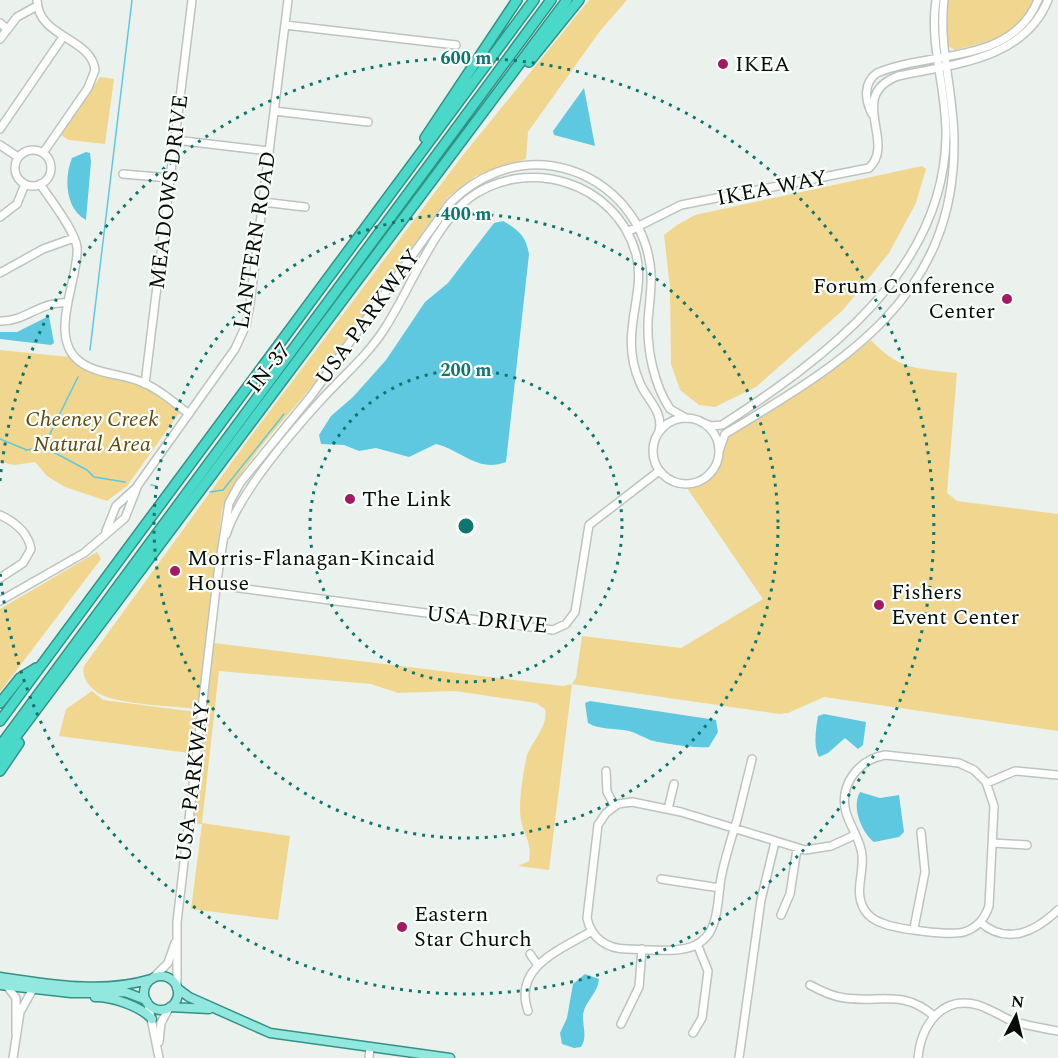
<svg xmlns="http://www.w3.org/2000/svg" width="1058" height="1058" font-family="Spectral,serif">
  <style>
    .green { fill: #f1d690 }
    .water { fill: #5ec8e1 }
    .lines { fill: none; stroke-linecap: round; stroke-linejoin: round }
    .stream { stroke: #5ec8e1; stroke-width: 1.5 }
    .minor-casing { stroke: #bdc4be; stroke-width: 10 }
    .major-casing { stroke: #349186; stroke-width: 11 }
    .highway-casing { stroke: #349186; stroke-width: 12 }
    .minor { stroke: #fff; stroke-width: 7 }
    .major { stroke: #92e8df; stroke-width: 8 }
    .highway { stroke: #4ad9c9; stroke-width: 9 }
    .ring { fill: none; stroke: #0f766e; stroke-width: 3; stroke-dasharray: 3 6 }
    .poi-dot { fill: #a41a62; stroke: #fafffb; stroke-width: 2 }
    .labels { text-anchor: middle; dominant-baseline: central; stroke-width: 4.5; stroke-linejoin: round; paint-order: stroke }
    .poi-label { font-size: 22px; fill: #0a0c0a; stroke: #fafffb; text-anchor: start }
    .street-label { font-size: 22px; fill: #0a0c0a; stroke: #fafffb }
    .park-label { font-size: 22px; font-style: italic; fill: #5d490a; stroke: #fafffb }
    .centre { fill: #0f766e; stroke: #fafffb; stroke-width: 3 }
    .ring-label { font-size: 18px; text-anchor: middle; font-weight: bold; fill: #0f766e; stroke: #fafffb; stroke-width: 4.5; stroke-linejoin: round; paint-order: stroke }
  </style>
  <rect width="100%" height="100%" fill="#ebf2ed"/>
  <!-- green -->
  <path class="green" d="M589 0H627L600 31 528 132 526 159 476 176 447 198C404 258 363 318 319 377 288 418 240 462 222 510L198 709C172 706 131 705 107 697 95 693 80 680 84 666L248 440 463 155Z
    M946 0H1035C1016 37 992 40 955 50L948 46 945 20Z
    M100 77 114 79 105 144 69 140 61 135Z
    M922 166 926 169 916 203 889 253 843 310 756 387 715 407 699 405 680 390 671 364 670 288 664 235 677 225 695 215Z
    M871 340C900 371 917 368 957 373L947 493 957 501 1058 514V731L824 697 788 713 779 714 572 684 549 870 518 866 529 861C532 841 524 837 521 820 518 803 523 776 526 759 530 742 549 727 545 709L536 703 455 691 398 693 371 684 219 671 202 823 290 836 278 920 191 909 202 824 192 823 214 643 563 686 572 684 576 678 582 636 681 648 763 599 687 488C716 482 720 465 726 439L848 359Z
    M0 350 70 357 90 370 146 387 180 412 127 486 107 501 65 487 47 476 35 462 14 465 0 462Z
    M97 552 101 559 0 692V609Z
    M92 691 103 700 196 712 189 753 59 736 66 709Z"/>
  <!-- water -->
  <path class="water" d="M584 88 595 146 554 135 553 131Z
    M86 152 90 153 91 162 86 220C65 209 64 177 72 158Z
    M503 221C519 230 526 236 529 254L506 462C478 473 461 450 436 444L409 457 376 448 359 451 344 445 321 444 319 435 331 416 353 397 386 360 425 302 448 283 494 223Z
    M49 316 54 343 51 345 0 339V332H17Z
    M590 701 716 720 718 732 709 747C701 749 659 743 650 740 643 737 636 733 629 731 615 728 599 730 588 723L585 703Z
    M824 714 866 722 863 745 858 749 845 738 828 753 819 757C813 747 816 728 818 716Z
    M860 792 880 798 899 795 904 832 899 837 874 842C862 833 851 807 860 792Z
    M585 974 599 979C598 993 586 1000 583 1014 582 1025 588 1037 581 1047L574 1048 562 1044 560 1033 567 1018 573 984Z"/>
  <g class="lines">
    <!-- stream -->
    <path class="stream" d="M90 350 132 0
      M0 439 27 450 44 447 87 470 94 477 125 482
      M44 446 78 377
      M151 485 156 486
      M210 492 223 490 284 414"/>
    <defs>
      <path id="minor" d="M37 0C38 38 91 37 95 70L88 88 43 153
        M0 23 7 29
        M285 25 456 45
        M0 39 17 17 37 6
        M274 111 368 122
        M872 114C865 100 863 83 877 73 931 50 1012 65 1038 0
        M0 129 63 37
        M175 140 269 151
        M0 145 18 157
        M15 168a18 18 0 1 1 36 0a18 18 0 1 1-36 0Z
        M123 174 170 178
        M40 184C50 199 75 231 77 247 80 277 47 336 79 361 95 374 121 374 139 381 158 388 173 402 189 414
        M263 202 305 207
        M0 217 17 204 25 184
        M627 232 681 205 869 168C897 142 846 96 898 76 953 64 1024 60 1048 0
        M0 273 43 249 74 238
        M0 321C25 322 40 301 67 303
        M145 384 192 0
        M653 451a33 33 0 1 1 66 0a33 33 0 1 1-66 0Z
        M701 422 711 426 722 425C824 359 944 271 946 136 947 90 929 45 936 0
        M719 451 725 434C841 364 954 299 954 145 955 96 938 48 944 0
        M0 515C15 522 28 532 31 549L23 563 0 578
        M106 531 116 506 137 487
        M226 535C239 493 292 432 322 399 343 376 368 355 385 328 409 291 434 226 468 199 526 155 616 181 636 254 643 280 634 304 632 330 630 348 633 367 640 383 647 400 664 412 659 431
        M217 585 553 630 566 624 575 612 589 525 659 471
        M0 601 84 553 125 518 138 485 235 349 246 325 250 304 288 0
        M885 755 959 763 974 770 986 782 994 806 989 906C985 918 977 928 964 932 950 936 896 929 882 923 876 921 868 916 864 909 854 892 864 874 862 855 861 840 850 827 846 812 839 785 858 760 885 755Z
        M752 759 737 820C731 839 725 858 721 878 718 894 719 913 712 928 709 935 703 941 696 945 678 954 647 949 627 949 607 949 591 938 587 918L598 825 606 813 618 804 632 802 681 812 805 850 831 846 855 835
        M606 771 607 792 615 806
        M987 783 1015 771 1058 775
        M668 809 674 784
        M993 843 1027 845
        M661 879 720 888
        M781 915 790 894 797 849
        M980 922C1007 946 1036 931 1058 910
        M914 928 925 872 921 832
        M530 954 537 964
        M153 978 168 963 175 943
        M810 985C821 991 833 997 845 998 881 1003 903 989 934 1016
        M7 986 16 998V1034
        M177 986V922L217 580 229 503 240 483 311 396 450 203C477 176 514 160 553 166 606 175 646 217 651 272 652 288 649 305 648 322 647 350 654 385 670 409L686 418
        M148 1003 159 1058
        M528 1011C512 967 562 949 592 931
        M621 1024 639 987 642 949
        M693 1033 702 1018 708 971 697 944
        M159 1042 161 1023 169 1008
        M13 1058 20 1012 33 989
        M369 1058 370 1047
        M739 1058 761 900 775 842
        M918 1058C921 1026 941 995 978 1005 990 1009 1001 1016 1012 1021 1027 1026 1043 1028 1058 1031"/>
      <path id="major" d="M144 993a17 17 0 1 1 34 0a17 17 0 1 1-34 0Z
        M0 977C50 984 102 994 151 979
        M0 985 71 993 125 992 146 1000
        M177 988 189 997 270 1033 450 1058
        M95 997C113 997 140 1006 152 1019
        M170 1007 209 1009"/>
      <path id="highway" d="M529 62 579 0
        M425 138 517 0
        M0 703 20 678 36 668
        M0 721 534 0
        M0 746 551 0
        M0 758 567 0
        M0 771 19 743"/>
    </defs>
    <!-- minor casing -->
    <use href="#minor" class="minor-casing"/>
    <!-- major casing -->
    <use href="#major" class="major-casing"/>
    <!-- highway casing -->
    <use href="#highway" class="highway-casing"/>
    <!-- minor -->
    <use href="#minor" class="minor"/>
    <!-- major -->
    <use href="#major" class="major"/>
    <!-- highway -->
    <use href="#highway" class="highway"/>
  </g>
  <!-- distance rings -->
  <g class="ring">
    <circle cx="466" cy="526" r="156"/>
    <circle cx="466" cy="526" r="312"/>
    <path d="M0 481A468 468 0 1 1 0 571"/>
  </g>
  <!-- markers -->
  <g class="poi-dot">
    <circle cx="723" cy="64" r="6"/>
    <circle cx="1007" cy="299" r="6"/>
    <circle cx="350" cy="499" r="6"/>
    <circle cx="175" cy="571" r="6"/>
    <circle cx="879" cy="605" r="6"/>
    <circle cx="402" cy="927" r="6"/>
  </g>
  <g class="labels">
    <!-- poi labels -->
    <g class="poi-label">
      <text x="735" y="64">IKEA</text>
      <text x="995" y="286" text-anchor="end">Forum Conference<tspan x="995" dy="25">Center</tspan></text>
      <text x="362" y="499">The Link</text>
      <text x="187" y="558">Morris-Flanagan-Kincaid<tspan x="187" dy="25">House</tspan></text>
      <text x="891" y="592">Fishers<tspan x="891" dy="25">Event Center</tspan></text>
      <text x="414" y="914">Eastern<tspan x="414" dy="25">Star Church</tspan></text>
    </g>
    <!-- street labels -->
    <g class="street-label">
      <text transform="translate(772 188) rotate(-11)">IKEA WAY</text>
      <text transform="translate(169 192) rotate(-83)">MEADOWS DRIVE</text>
      <text transform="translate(255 240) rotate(-81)">LANTERN ROAD</text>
      <text transform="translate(368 317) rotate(-54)">USA PARKWAY</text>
      <text transform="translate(269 368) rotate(-52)">IN-37</text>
      <text transform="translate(487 620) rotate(6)">USA DRIVE</text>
      <text transform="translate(193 782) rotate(-83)">USA PARKWAY</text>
    </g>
    <!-- park labels -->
    <g class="park-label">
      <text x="92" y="419">Cheeney Creek<tspan x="92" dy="25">Natural Area</tspan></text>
    </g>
  </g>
  <circle cx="466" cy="526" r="9" class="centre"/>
  <g class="ring-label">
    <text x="466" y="64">600 m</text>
    <text x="466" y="220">400 m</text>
    <text x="466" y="376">200 m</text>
  </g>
  <!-- north arrow -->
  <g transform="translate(1016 1016) rotate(7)" stroke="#fafffb" stroke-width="4.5" paint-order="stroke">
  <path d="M0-4.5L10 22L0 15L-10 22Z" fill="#0a0c0a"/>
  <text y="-9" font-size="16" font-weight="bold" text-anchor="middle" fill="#0a0c0a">N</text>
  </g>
</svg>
